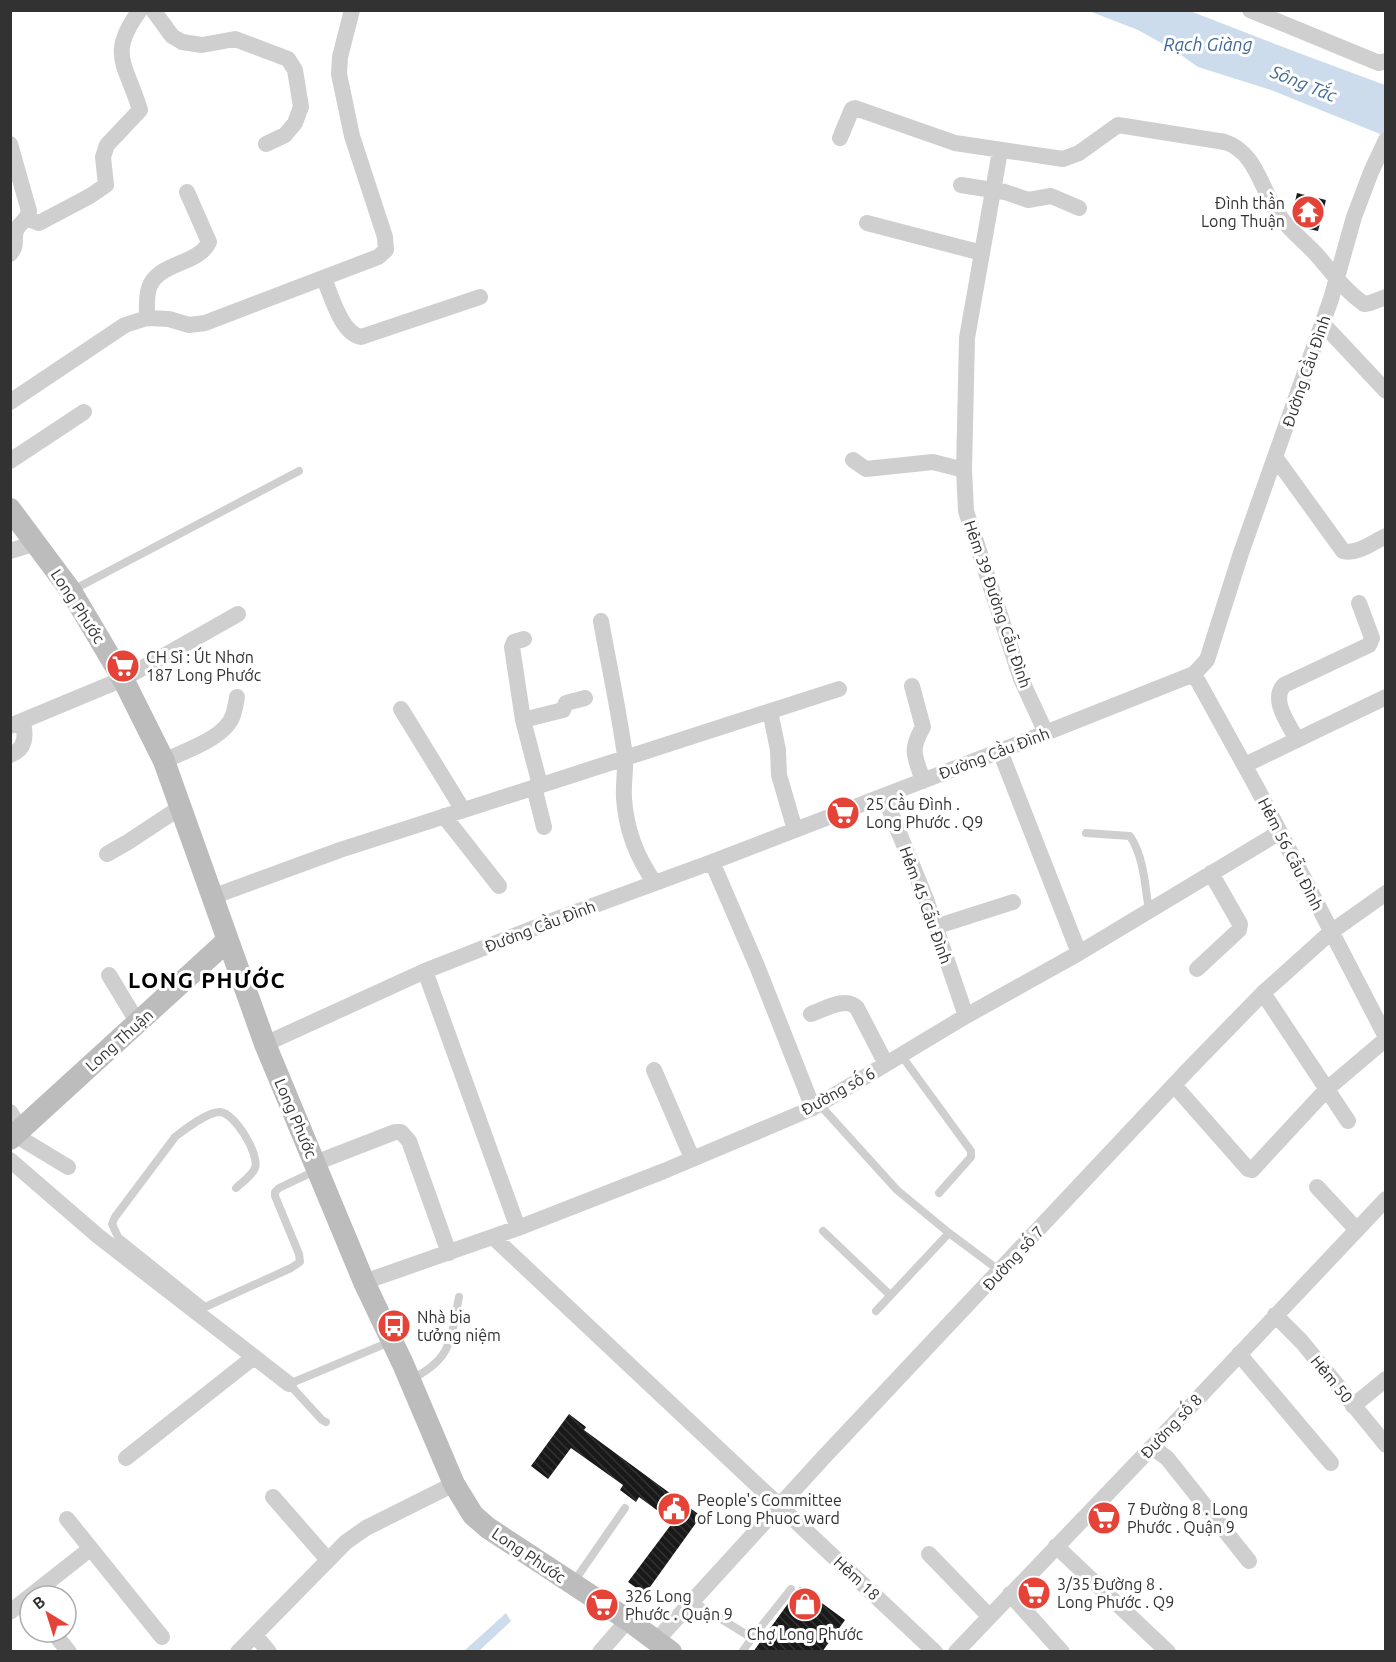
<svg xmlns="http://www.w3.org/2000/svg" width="1396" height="1662" font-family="Ubuntu,sans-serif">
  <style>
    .water { fill: #cddced }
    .building { fill: url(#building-back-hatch) }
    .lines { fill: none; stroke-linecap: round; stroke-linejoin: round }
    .lane { stroke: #cfcfcf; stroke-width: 8 }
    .street { stroke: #cfcfcf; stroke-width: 16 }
    .secondary { stroke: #bcbcbc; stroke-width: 22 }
    .labels { text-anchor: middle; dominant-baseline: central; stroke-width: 6; stroke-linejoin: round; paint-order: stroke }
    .poi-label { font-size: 16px; fill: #323232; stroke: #fff; text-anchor: start }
    .street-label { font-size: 16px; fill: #323232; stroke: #fff }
    .water-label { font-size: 18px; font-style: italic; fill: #3f6895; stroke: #fff }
    .district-label { font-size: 22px; font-weight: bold; letter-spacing: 1.5px; fill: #000; stroke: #fff }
  </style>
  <defs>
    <pattern id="building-back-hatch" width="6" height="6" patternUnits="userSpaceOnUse" patternTransform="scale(1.5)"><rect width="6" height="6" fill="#191919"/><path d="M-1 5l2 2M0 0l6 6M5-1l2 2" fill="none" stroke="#323232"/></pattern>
  </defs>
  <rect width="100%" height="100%" fill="#fff"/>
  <!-- water -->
  <path class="water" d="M1089 11H1190L1304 55 1385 85V136L1271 90 1198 67 1174 50 1138 30Z
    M506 1613 511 1621 479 1651H464Z"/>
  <!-- building -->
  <path class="building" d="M1297 193 1326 200 1318 231 1304 228 1292 215Z
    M569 1414 586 1427 584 1430 701 1516 645 1594 628 1582 673 1522 639 1497 636 1502 620 1490 623 1485 571 1448 548 1479 531 1466Z
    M800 1587 845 1620 822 1652H753Z"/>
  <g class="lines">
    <!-- lane -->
    <path class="lane" d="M71 591 299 471
      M1086 833 1130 836C1144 857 1145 886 1149 911
      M901 1055 971 1151V1157L939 1193
      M819 1104 897 1190 949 1233 1000 1271
      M236 1188C241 1183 252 1176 255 1168 260 1155 235 1113 220 1112 208 1112 185 1129 175 1137L115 1217 112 1224 118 1237 205 1307 291 1268 300 1262 299 1254 275 1196V1192L279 1188 317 1170
      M823 1231 890 1295
      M876 1311 949 1233
      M410 1380C453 1358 450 1341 459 1297
      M326 1422 322 1420 289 1384 392 1341
      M573 1583 625 1508
      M692 1601 752 1638 791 1589
      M742 1652 752 1638"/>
    <!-- street -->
    <path class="street" d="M153 10 172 36 182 42 202 45 235 39 288 59 295 70 301 107 295 123 285 135 266 144
      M1250 10 1379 63 1386 61
      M840 138 852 109 855 108 955 143 1063 159 1079 153 1118 125 1225 142C1256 152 1261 189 1278 214 1288 229 1304 241 1316 254 1332 272 1344 290 1364 304L1370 303 1386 297
      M10 144 29 211C27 222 19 222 16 231 13 240 18 245 10 254
      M1000 151 967 338 964 470 966 511 1021 679 1046 733
      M961 185 1005 192 1028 200 1051 196 1079 208
      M28 219 39 223 90 196 106 185 103 157 107 145 140 110C126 63 107 55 140 10
      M867 223 982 253
      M324 279C332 297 341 333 361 337L480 297
      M147 318C147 309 146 297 149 288 157 262 199 265 209 242L187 192
      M1323 324 1386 391
      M10 402 125 325 147 318 169 319 189 325 205 323 378 257 386 250 385 237 352 136 339 74 340 57 352 10
      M1275 457 1343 551C1357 555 1373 542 1386 536
      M853 460 866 469 933 462 964 470
      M10 461 84 412
      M10 551 36 543
      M601 621C609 666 619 711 625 756 626 770 623 784 624 798 626 829 637 858 655 883
      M524 639 514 642 512 647 523 720 540 785
      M1194 674 1257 788 1386 1037
      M912 686 923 727C909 752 915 755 923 781
      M401 709 463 810
      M770 711 778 750 779 775 795 830
      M523 720 563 710 566 703 585 698
      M10 726 123 679 238 614
      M1297 740C1289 724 1270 700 1284 685L1369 645 1372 638 1359 603
      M1000 751 1079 953
      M10 755C26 749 26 736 23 722
      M164 761C184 751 226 738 233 715 235 709 236 703 237 697
      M1245 765 1386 697
      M534 787 544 827
      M884 796 926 899 966 1016
      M444 816 499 886
      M107 854 128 842 181 807
      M712 862 757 966 813 1108
      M212 897 340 850 839 689
      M935 927 1013 902
      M1197 969 1239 930 1240 924 1211 873
      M425 971 518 1228
      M109 975 138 1023
      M1263 993 1348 1121
      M811 1014C825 1009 846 996 857 1008L886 1064
      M265 1044 425 971 557 919 712 862 1000 751 1194 674 1207 660 1241 553 1331 299 1354 217 1371 172 1386 140
      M654 1070 692 1158
      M1174 1085 1248 1169 1252 1170 1327 1089 1386 1039
      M10 1112 21 1130
      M15 1135 68 1167
      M10 1160 98 1236 289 1384
      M315 1163 395 1132H401L409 1141 449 1253
      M1317 1187 1357 1230
      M493 1237 935 1652
      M364 1282 518 1228 664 1171 813 1108 966 1016 1079 953 1280 832
      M1275 1315 1302 1342 1386 1445
      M1239 1354 1331 1463
      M1353 1406 1386 1379
      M1152 1447 1167 1458 1249 1561
      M126 1458 254 1357
      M273 1497 328 1560
      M67 1519 162 1637
      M1056 1546 1168 1652
      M929 1554 989 1616
      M1010 1594 1062 1652
      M10 1612 90 1549
      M53 1632 69 1652
      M255 1635 269 1652
      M656 1641 823 1458 1188 1070 1263 993 1331 932 1386 893
      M238 1652 346 1542 366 1528 454 1484
      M600 1652 628 1620
      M956 1652 1152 1447 1386 1199"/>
    <!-- secondary -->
    <path class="secondary" d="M10 509 71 591 123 679 164 761 265 1044 364 1282 403 1364 454 1484 473 1515 488 1528 628 1620 671 1652
      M10 1139 227 941"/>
  </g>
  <!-- icons -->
  <defs>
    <symbol id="temple-disc" viewBox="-11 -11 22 22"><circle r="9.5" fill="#e54338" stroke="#fff"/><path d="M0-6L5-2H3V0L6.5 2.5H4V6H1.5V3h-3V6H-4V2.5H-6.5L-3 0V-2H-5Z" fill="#fff"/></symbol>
    <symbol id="supermarket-disc" viewBox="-11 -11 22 22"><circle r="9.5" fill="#e54338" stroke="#fff"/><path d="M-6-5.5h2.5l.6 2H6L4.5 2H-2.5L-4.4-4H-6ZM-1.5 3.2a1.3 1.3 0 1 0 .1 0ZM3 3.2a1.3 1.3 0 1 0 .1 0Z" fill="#fff"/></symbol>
    <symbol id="bus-disc" viewBox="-11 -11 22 22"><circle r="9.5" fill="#e54338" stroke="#fff"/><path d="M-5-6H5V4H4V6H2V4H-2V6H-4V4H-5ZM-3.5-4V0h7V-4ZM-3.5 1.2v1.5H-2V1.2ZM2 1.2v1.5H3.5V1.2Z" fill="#fff"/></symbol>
    <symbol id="civic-disc" viewBox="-11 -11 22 22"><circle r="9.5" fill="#e54338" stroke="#fff"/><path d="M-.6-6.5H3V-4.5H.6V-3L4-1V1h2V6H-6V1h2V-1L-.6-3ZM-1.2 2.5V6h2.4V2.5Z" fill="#fff"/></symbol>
    <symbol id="shop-disc" viewBox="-11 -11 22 22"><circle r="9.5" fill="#e54338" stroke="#fff"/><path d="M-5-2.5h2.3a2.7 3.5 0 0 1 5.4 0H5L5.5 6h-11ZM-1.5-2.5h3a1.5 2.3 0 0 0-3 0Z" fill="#fff"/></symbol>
  </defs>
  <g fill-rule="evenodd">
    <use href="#temple-disc" x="1289" y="193" width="38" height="38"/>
    <use href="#supermarket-disc" x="104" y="647" width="38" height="38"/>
    <use href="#supermarket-disc" x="824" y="794" width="38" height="38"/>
    <use href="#bus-disc" x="375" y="1307" width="38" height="38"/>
    <use href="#civic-disc" x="655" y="1490" width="38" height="38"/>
    <use href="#supermarket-disc" x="1085" y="1499" width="38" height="38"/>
    <use href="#supermarket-disc" x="1015" y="1574" width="38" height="38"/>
    <use href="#shop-disc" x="786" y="1585" width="38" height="38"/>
    <use href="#supermarket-disc" x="583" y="1586" width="38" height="38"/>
  </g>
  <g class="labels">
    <!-- poi labels -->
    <g class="poi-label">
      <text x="1285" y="203" text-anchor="end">Đình thần<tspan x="1285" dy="18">Long Thuận</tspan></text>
      <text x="146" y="657">CH Sỉ : Út Nhơn<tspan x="146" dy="18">187 Long Phước</tspan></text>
      <text x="866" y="804">25 Cầu Đình .<tspan x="866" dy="18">Long Phước . Q9</tspan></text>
      <text x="417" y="1317">Nhà bia<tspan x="417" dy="18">tưởng niệm</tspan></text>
      <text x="697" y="1500">People's Committee<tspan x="697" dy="18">of Long Phuoc ward</tspan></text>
      <text x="1127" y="1509">7 Đường 8 . Long<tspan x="1127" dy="18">Phước . Quận 9</tspan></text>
      <text x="1057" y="1584">3/35 Đường 8 .<tspan x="1057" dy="18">Long Phước . Q9</tspan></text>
      <text x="625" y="1596">326 Long<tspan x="625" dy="18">Phước . Quận 9</tspan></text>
      <text x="805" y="1634" text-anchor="middle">Chợ Long Phước</text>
    </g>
    <!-- street labels -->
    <g class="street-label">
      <text transform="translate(1306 371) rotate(-71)">Đường Cầu Đình</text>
      <text transform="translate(998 604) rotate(71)">Hẻm 39 Đường Cẫu Đình</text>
      <text transform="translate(78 606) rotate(57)">Long Phước</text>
      <text transform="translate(994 753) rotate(-21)">Đường Cầu Đình</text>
      <text transform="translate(1291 854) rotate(63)">Hẻm 56 Cẫu Đình</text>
      <text transform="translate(926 905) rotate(70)">Hẻm 45 Cẫu Đình</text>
      <text transform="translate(540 926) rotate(-21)">Đường Cầu Đình</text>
      <text transform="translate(119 1040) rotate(-42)">Long Thuận</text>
      <text transform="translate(838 1091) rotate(-29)">Đường số 6</text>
      <text transform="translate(296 1118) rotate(67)">Long Phước</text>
      <text transform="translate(1013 1258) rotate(-47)">Đường số 7</text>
      <text transform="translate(1332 1379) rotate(51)">Hẻm 50</text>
      <text transform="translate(1171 1426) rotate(-47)">Đường số 8</text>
      <text transform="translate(529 1555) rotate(34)">Long Phước</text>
      <text transform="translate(857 1578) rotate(43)">Hẻm 18</text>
    </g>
    <!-- water labels -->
    <g class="water-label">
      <text x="1208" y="44">Rạch Giàng</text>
      <text transform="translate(1304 83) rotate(22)">Sông Tắc</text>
    </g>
    <!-- district labels -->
    <g class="district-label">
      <text x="207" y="979">LONG PHƯỚC</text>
    </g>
  </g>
  <!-- border -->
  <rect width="1396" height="1662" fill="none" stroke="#323232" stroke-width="24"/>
  <!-- north arrow -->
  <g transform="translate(48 1614) rotate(322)"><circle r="28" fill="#ffffff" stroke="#adadad" stroke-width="1.5"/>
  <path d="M0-4.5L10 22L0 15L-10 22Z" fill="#e54338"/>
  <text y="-9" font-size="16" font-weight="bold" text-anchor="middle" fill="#323232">B</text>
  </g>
</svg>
